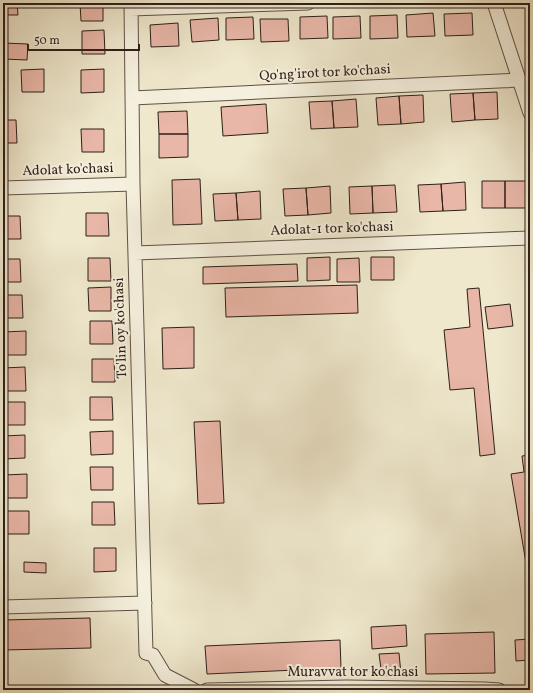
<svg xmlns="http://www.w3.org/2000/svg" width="533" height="693" font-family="Vollkorn,serif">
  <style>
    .building { fill: #e9b7a8; stroke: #2d1f18 }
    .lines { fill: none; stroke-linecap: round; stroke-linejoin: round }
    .street-casing { stroke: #5e5145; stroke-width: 15 }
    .street { stroke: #f5f0de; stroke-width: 13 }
    .labels { text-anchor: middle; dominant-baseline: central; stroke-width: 4; stroke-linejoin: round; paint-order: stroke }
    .street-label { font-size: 14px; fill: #2d1f18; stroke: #f5f0de }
  </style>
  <rect width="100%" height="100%" fill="#efe8cd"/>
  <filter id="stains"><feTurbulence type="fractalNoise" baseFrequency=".005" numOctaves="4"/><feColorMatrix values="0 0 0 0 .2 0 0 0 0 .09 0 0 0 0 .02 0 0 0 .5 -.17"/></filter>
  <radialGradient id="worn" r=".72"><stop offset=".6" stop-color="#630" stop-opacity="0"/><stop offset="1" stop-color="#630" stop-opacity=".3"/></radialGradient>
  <!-- building -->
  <path class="building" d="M3 3H17L18 15H3Z
    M80 3H103V21H81Z
    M433 13 435 36 407 37 406 15Z
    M472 13 473 35 445 36 444 14Z
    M397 15 398 38 370 39V16Z
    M327 16 328 38 300 39V17Z
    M360 16 361 38 333 39V17Z
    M253 17 254 39 226 40V18Z
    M218 18 219 40 192 42 190 20Z
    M260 19H288L289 41 261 42Z
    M178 23 179 46 151 47 150 25Z
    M104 30 105 54H82V31Z
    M3 43 28 44 27 60 3 59Z
    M44 69V92H22L21 70Z
    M104 69V92L81 93V70Z
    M497 92 498 119 475 120 473 93Z
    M473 93 475 120 452 122 450 94Z
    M423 95 424 122 401 124 399 96Z
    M399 96 401 124 378 125 376 98Z
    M356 99 358 127 334 128 332 101Z
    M332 101 334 128 311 129 309 102Z
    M266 104 268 133 223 136 221 107Z
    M187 111 188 134H159L158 112Z
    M3 120H16L17 143H3Z
    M81 129H104V152H82Z
    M159 134H188V157L159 158Z
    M200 179 202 224 173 225 172 180Z
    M482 181H505V208H482Z
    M505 181H529V208H505Z
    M465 182 466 210 443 211 441 184Z
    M441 184 443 211 420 212 418 185Z
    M395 185 397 212 373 213 372 186Z
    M330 186 331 213 308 215 306 188Z
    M372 186 373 213 350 214 349 187Z
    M306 188 308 215 285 216 283 189Z
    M260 191 261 219 238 220 236 193Z
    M236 193 238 220 215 221 213 194Z
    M86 213H108L109 236H86Z
    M3 216H20L21 239H3Z
    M330 257V280L307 281V258Z
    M371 257H394V280H371Z
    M88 258H110L111 281H88Z
    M359 258 360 282H337V259Z
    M3 259H20L21 282H3Z
    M297 264 298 281 203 284V267Z
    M357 285 358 313 226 317 225 288Z
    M111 287V311H89L88 288Z
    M479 288 495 454 480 456 474 388 450 390 444 330 470 327 467 289Z
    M3 295H22L23 318H3Z
    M510 304 513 326 488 329 485 307Z
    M90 321H112L113 344H90Z
    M194 327V368L163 369 162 328Z
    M26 331V355H4L3 332Z
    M92 359H114L115 382H92Z
    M25 367 26 391H3V368Z
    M90 397H112L113 420H90Z
    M3 402H25V425H3Z
    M220 421 224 503 198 504 194 422Z
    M113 431V454L91 455 90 432Z
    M25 435V458L3 459V436Z
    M530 455V562L526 563 511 474 524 472 522 456Z
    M90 467H113V490H91Z
    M27 474V498H5L4 475Z
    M92 502H114L115 525H92Z
    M6 511H29V534H7Z
    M94 548H116V571L94 572Z
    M24 562 46 563V573L24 572Z
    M90 618 91 648 3 650V620Z
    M406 625 407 646 372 649 371 627Z
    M494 632 495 673 426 674 425 634Z
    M530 639V660L516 661 515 640Z
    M340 640 341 668 207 674 205 646Z
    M399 653 401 674 382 676 379 654Z"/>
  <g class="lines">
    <defs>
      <path id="street" d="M131 3 133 184 146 653 153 655 165 675 194 690
        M494 3 530 113
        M131 9 308 3
        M132 98 519 80
        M3 188 133 184
        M135 253 530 238
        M3 607 145 603
        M207 690 346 687 485 689 499 690"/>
    </defs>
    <!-- street casing -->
    <use href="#street" class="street-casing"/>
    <!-- street -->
    <use href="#street" class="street"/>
  </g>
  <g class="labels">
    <!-- street labels -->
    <g class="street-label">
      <text transform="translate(325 73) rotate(-3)">Qo'ng'irot tor ko'chasi</text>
      <text transform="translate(68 170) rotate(-2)">Adolat ko'chasi</text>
      <text transform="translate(332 229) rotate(-2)">Adolat-1 tor ko'chasi</text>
      <text transform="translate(121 328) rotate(-92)">To'lin oy ko'chasi</text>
      <text x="353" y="672">Muravvat tor ko'chasi</text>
    </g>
  </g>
  <!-- margin -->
  <rect width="533" height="693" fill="none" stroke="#efe8cd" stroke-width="16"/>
  <rect x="4" y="4" width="525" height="685" fill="none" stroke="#2d1f18" stroke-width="2"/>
  <rect x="8" y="8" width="517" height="677" fill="none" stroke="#2d1f18"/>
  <!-- scale -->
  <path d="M28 44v6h111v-6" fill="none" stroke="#2d1f18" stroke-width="2"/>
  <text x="34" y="44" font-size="12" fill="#2d1f18" stroke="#f5f0de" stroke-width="3" paint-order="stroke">50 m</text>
  <rect width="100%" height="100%" filter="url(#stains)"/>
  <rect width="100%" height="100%" fill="url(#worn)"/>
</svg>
